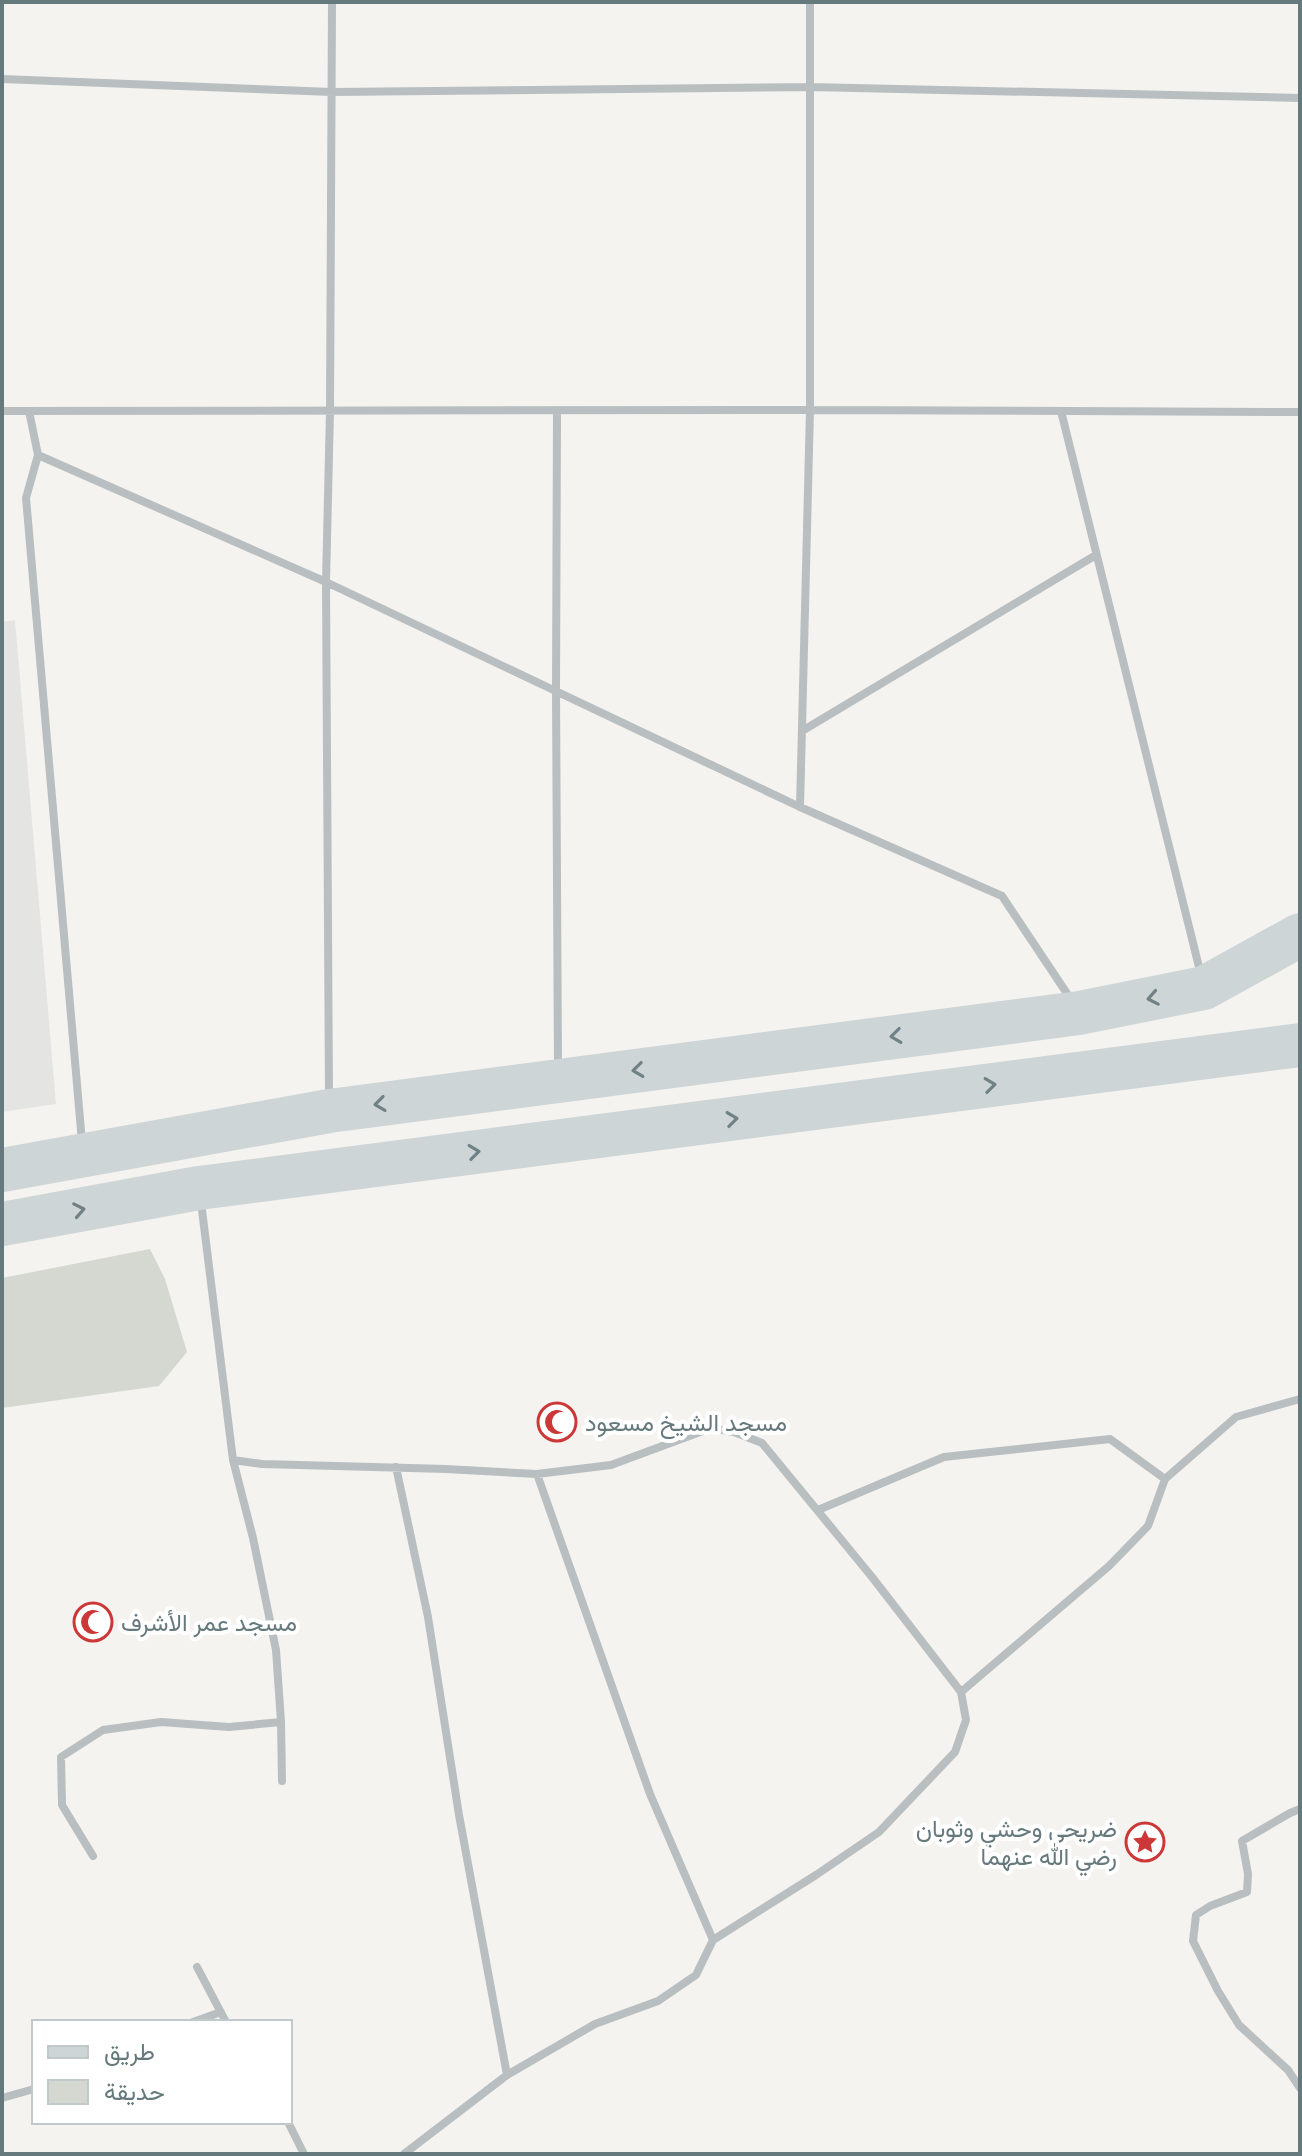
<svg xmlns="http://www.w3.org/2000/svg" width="1302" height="2156" font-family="'Public Sans',Vazirmatn,sans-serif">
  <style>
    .built { fill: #e4e4e3 }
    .green { fill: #d4d8d0 }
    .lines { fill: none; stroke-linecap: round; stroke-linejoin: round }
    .street { stroke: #b9bec0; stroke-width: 8 }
    .secondary { stroke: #ced5d6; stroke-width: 44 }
    .oneway { stroke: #708286 }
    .labels { text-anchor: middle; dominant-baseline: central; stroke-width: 8; stroke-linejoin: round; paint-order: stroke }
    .poi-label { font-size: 24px; fill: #66797d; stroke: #fff; text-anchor: start }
  </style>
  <rect width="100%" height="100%" fill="#f4f3f0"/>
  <!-- built -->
  <path class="built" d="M15 620 56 1104 2 1112V622Z"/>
  <!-- green -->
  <path class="green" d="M150 1249 165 1279 187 1352 159 1386 2 1408V1278Z"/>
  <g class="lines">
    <!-- street -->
    <path class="street" d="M2 79 332 92 811 87 1300 98
      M2 411 810 410 1300 412
      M29 411 38 455 326 582 800 807 1002 896 1072 1001
      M557 411 556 691 558 1070
      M1061 411 1201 975
      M38 455 26 498 82 1142
      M802 731 1096 555
      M800 807 810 410V2
      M329 1097 326 582 330 411 332 2
      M201 1202 233 1460 262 1464 446 1469 537 1474 611 1465 711 1428 734 1432 762 1443 872 1577 961 1692 966 1720 955 1752 879 1832 816 1875 713 1940 650 1794 537 1474
      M233 1460 253 1538 276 1650 281 1722 282 1781
      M396 1467 428 1617 459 1815 507 2075 595 2024 658 2001 696 1975 713 1940
      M818 1510 944 1457 1110 1439 1165 1479
      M961 1692 1109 1566 1148 1526 1165 1479 1236 1417 1300 1399
      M1300 1809 1290 1813 1242 1841 1248 1874 1247 1892 1210 1906 1196 1915 1193 1941 1218 1991 1239 2025 1288 2070 1300 2088
      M93 1856 62 1805 61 1757 103 1730 161 1722 229 1727 281 1722
      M197 1967 226 2022
      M193 2022 221 2012
      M2 2098 34 2089
      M288 2122 304 2154
      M404 2154 507 2075"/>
    <!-- secondary -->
    <path class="secondary" d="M2 1170 329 1111 1079 1013 1204 988 1300 935
      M2 1224 199 1188 1300 1045"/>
  </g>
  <!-- one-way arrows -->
  <defs><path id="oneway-chevron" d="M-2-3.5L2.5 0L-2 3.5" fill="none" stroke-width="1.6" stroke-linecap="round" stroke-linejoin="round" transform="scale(2)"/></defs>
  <g class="oneway">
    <use href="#oneway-chevron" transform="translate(1153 998) rotate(169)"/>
    <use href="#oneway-chevron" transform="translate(896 1036) rotate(173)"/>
    <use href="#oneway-chevron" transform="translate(638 1070) rotate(173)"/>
    <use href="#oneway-chevron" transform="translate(990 1085) rotate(-7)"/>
    <use href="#oneway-chevron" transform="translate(380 1104) rotate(172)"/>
    <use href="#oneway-chevron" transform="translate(732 1119) rotate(-7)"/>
    <use href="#oneway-chevron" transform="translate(474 1152) rotate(-7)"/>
    <use href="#oneway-chevron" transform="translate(79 1210) rotate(-11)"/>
  </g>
  <!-- icons -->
  <defs>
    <symbol id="mosque-ring" viewBox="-11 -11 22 22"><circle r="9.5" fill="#fff" stroke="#cc3838" stroke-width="1.5"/><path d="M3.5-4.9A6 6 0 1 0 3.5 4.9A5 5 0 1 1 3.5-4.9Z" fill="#cc3838"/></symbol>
    <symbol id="sight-ring" viewBox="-11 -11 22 22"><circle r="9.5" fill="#fff" stroke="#cc3838" stroke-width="1.5"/><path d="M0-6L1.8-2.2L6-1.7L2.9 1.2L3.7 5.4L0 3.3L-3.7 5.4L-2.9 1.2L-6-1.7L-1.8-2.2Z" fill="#cc3838"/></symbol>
  </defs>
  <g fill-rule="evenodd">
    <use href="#mosque-ring" x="535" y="1400" width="44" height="44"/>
    <use href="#mosque-ring" x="71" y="1600" width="44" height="44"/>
    <use href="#sight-ring" x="1123" y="1820" width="44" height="44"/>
  </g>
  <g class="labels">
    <!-- poi labels -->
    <g class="poi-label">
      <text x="585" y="1422">مسجد الشيخ مسعود</text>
      <text x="121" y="1622">مسجد عمر الأشرف</text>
      <text x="1117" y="1828" text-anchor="end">ضريحي وحشي وثوبان<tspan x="1117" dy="28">رضي الله عنهما</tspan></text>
    </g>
  </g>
  <!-- border -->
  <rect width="1302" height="2156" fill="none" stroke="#66797d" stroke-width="8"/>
  <!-- legend -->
  <rect x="32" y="2020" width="260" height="104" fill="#ffffff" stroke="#c2c9cb" stroke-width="2"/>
  <rect x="48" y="2046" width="40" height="12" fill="#ced5d6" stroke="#c2c9cb" stroke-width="2"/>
  <text x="104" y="2060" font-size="24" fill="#66797d">طريق</text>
  <rect x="48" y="2080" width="40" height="24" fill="#d4d8d0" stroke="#c2c9cb" stroke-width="2"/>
  <text x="104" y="2100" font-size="24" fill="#66797d">حديقة</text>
</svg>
